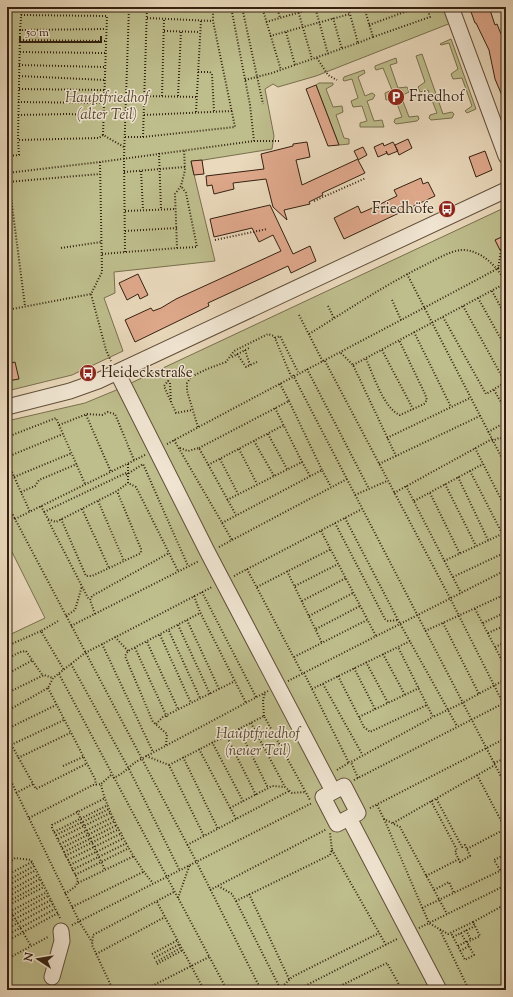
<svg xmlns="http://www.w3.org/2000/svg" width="513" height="997" font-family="'Sorts Mill Goudy',serif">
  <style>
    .green { fill: #bebd8c; stroke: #796f4e }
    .building { fill: #e0a98d; stroke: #342110 }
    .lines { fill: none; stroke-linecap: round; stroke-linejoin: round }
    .minor-casing { stroke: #624f3b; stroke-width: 17 }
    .path { stroke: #342110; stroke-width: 2; stroke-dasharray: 1 2; stroke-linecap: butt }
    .minor { stroke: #f1e6d3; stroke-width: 15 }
    .labels { text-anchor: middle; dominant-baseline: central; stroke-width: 3; stroke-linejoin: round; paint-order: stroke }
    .poi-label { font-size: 15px; fill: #342110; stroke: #f1e6d3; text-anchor: start }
    .park-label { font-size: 15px; font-style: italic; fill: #56482f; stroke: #f1e6d3 }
  </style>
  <rect width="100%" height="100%" fill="#ead9bc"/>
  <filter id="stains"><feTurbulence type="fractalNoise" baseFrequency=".005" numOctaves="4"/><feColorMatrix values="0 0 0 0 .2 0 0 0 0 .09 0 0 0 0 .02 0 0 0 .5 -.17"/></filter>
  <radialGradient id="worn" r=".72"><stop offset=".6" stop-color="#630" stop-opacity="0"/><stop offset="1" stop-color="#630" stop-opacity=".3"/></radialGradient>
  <!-- green -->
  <path class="green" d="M7 7H451L456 21 316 76 278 87 273 84 265 89 274 136 272 149 191 162 215 261 114 272 115 293 104 298 123 351 72 375 7 391Z
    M451 39 476 109 467 113 465 111 472 106 462 78 453 79 451 74 458 69 449 43 441 45 440 44Z
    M422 54 443 114 452 112 454 114 452 118 431 120 429 118 430 115 437 113 428 90 420 92 418 87 425 82 416 56Z
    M396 58 397 63 390 65 398 88 407 87 409 92 401 96 409 117 418 116 419 119 417 121 396 124 394 122 395 119 402 117 395 98 386 100 385 93 392 90 383 68 376 70 375 68V66Z
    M364 70 365 73 358 77 365 96 372 93 375 95 373 99 367 101 374 121 382 120 384 127H360V123L367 121 362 106 353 107 351 101 358 98 352 79 344 81 343 80 344 77Z
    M319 83H333V85L326 89 333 107 342 106 343 112 336 115 344 138 349 139V144L339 145 316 85Z
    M506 207V990H7V636L45 618 7 542V421L85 403 114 391Z"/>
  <!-- building -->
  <path class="building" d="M474 7H489L495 25 497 24 501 34 506 32V105L495 79 489 50 476 23H475L470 9Z
    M316 85 339 145 328 146 306 89Z
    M408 139 412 148 399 155 395 145Z
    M307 142 310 157 296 160 302 185 358 159 354 151 363 147 367 155 358 160 365 173 322 193 323 195 309 202 310 204 284 210 287 220 273 207 266 179 233 183 234 189 214 194 212 185 207 186 206 176 264 169 261 154 293 146V144Z
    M393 142 398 151 388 155 386 151 387 153 378 157 374 147 383 143 384 146Z
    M485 151 492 170 476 177 469 157Z
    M202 160 204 174 194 175 191 161Z
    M421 178 423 184 428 182 435 196 344 239 334 218 358 206 361 213 370 209 397 196 394 190Z
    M270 205 293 254 310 246 316 261 291 273 288 266 208 303 209 306 135 342 125 320 151 308 153 311 161 308 176 299 281 251 273 235 259 242 252 228 214 237 210 219Z
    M506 235V247L500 250 495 240Z
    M138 274 148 295 140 299 138 294 127 300 119 283Z
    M15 362 19 379 7 381V364Z"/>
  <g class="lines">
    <defs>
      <path id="minor" d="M451 7 506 156
        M117 372 208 553 333 791
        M7 407 70 391 98 381 506 190
        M344 786 358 813 337 824 323 797Z
        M349 818 439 990
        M52 977 62 941 61 931"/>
    </defs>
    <!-- minor casing -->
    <use href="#minor" class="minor-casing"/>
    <!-- path -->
    <path class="path" d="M242 7 263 104
      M262 7 281 70
      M277 7 280 18
      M297 7 312 59
      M315 7 328 54
      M21 15 107 16 103 135 124 147
      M147 18 213 21
      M333 18 342 49
      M266 22 318 7
      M369 25 418 7
      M20 30 22 7
      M164 31 200 32
      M286 32 295 65
      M270 36 350 14
      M373 37 430 17 427 7
      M20 40 106 41
      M358 43 373 37 364 7
      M20 52 105 53
      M317 58 328 75 337 80
      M19 65 105 67
      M198 72H210L212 74 214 111
      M19 76 105 80
      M245 80 272 73 358 43 348 7
      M19 89 105 90
      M144 96 197 97
      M162 96 164 19
      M178 96 181 31
      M18 102 104 103
      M196 112 201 20
      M18 115 69 114 104 116
      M144 115 232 111
      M103 135 99 138 18 140 20 30 106 29
      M125 137H143L235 127 213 21V7
      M143 137 147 7
      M254 141H280
      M159 153 161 209
      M7 156 19 155 18 140
      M100 162 102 272 91 294 106 350 111 361
      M141 171 143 210
      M124 172 185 167
      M7 173 100 162 254 141 250 105 231 7
      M7 182 100 174
      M9 182 25 306
      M314 201 366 178
      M125 211 176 209
      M125 231 177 228
      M215 240 267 229
      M61 248 101 242
      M177 248 197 247 186 193 181 186
      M125 252 124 158 129 7
      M102 254 177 248 175 194 181 186 185 170 184 150
      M498 269 501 250
      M407 274 506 466
      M7 276 11 309
      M492 291 506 317
      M478 298 506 348
      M392 300 401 320
      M328 306 334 318
      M463 306 505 382
      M7 310 91 294
      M299 315 323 362
      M443 317 486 394 506 382
      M414 332 451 407
      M309 334C348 310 386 284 427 264 437 259 450 251 461 250 481 249 497 267 506 282
      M275 338 280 336 298 372
      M245 350 250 365
      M382 350 413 409
      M341 353 353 365 396 456
      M237 354 246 367 257 362
      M232 357 249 348
      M366 359C373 374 384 409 400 415L424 404 427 400 425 394 399 340
      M325 361 450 598 506 709
      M353 365 506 283
      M307 369 369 489
      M293 375 506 786
      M494 390 506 411
      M289 401 322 470
      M171 402 170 383 168 381 164 386 176 413 192 410
      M275 408 302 462
      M86 415 111 472
      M59 425 87 414 102 415 108 412 115 414 134 460
      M198 427 187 391V383L191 377 207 369 226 362 234 351 268 334 274 336 291 376
      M488 432 506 422
      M268 434 287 469
      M7 437 56 418 85 484
      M387 438 470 398
      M174 440 232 540
      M254 441 274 476
      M492 441 499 438 506 439
      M167 444C280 383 393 325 506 264
      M180 448 188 451 199 448 236 515
      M199 448 289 401 279 382
      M475 448 506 509
      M239 449 257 484
      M145 455 15 519 196 861 261 990
      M7 457 63 434
      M220 459 238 494
      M7 461 30 512
      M128 464V483L136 487 178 571
      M379 464 480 416
      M208 465 284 425
      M470 471 506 541
      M126 475 143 464 188 566
      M14 477 72 453
      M458 477 488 540
      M445 484 476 546
      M406 486 461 593
      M21 492 35 486 39 480 77 464
      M394 493 492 439
      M430 493 460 554
      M355 495 387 481
      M227 500 302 462 310 476
      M98 501 124 561
      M414 501 483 464
      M7 504 15 519
      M41 506 48 519 56 522 117 491 128 483
      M82 509 109 568
      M44 512 128 472
      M345 518 398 620 457 726
      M61 519 86 576H92L141 553V549L117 491
      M48 520 89 600
      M222 523 322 470 331 487
      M335 523 385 619 388 621 398 620
      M321 531 376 636
      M219 547 347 479
      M444 561 502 534
      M247 569 302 673
      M287 571 322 643
      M234 576 362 509
      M453 577 506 552
      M295 586 338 564
      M257 587 331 549
      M202 592 256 697
      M194 596 200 612 246 703
      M501 596 506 606
      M302 601 346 578
      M475 609 506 668
      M95 614 90 600 92 596 169 553
      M66 616 75 610 82 586
      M309 616 353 593
      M187 620 219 689
      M58 621 41 631 64 670
      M443 623 479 694
      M483 623 506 612
      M178 625 210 694
      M71 626 199 561
      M316 629 360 606
      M169 631 200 698
      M425 631 506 594
      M488 633 506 625
      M160 635 191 703
      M115 637 128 651
      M410 641 398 647 433 717 462 703 506 679
      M147 642 178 709
      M102 644 153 752
      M7 646 41 631
      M495 647 506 642
      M135 648 167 717
      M383 654 405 695
      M294 657 367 620
      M7 659 20 652 26 651 43 676
      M366 662 388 703
      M71 664 129 769 179 869
      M354 668 375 709
      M304 673 349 763
      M7 674 33 660
      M59 674 227 990
      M338 676 364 727 370 732 427 705
      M288 681 506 570
      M323 684 362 754
      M48 688 95 779 96 785
      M312 689 398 647
      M7 693 44 675 53 678
      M7 711 48 688 53 678 85 653 212 587
      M264 716 263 701 265 692
      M359 717 419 688
      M251 723 285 787 292 793 306 792
      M156 724 163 717 235 681
      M7 729 56 705
      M239 729 268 788
      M226 735 256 795
      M7 737 36 789 86 764
      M212 742 243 801
      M11 745 64 720
      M166 745 167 734 153 722 125 656 128 651 200 613
      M199 749 236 819
      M146 756 169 765 204 836
      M183 757 218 829
      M18 758 70 733
      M494 763 506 758
      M169 765 264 716 310 800
      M63 766 83 757
      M337 770 350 762
      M7 773 79 921 92 942
      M111 775 101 784C105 809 136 865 153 883
      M477 775 506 830
      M113 778C126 773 129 765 141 759L268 691
      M358 778 351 762 433 717
      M354 780 506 702
      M16 793 33 784
      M431 801 457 850 455 852 460 862 470 856 465 845 462 847 436 798
      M377 805 384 819 400 827 447 914
      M230 808 272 786 285 787
      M370 808 506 738
      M77 811 105 870
      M29 818 93 785 101 784
      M384 819 429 923 448 934 473 922 480 936 467 942 474 955 465 960 451 933
      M393 823 495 765
      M54 832 108 805
      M56 835 109 809
      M58 839 110 813
      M7 844V845
      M60 844 113 817
      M187 845 289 791
      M62 848 115 821
      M467 849 505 829
      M332 850 386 945
      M64 852 117 825
      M65 856 119 829
      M68 860 122 833
      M7 864 15 858 31 860 60 918
      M70 865 124 838
      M72 870 127 843
      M500 870 494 860 506 854
      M7 875 32 862
      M75 875 129 848
      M426 876 459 859
      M7 881 34 866
      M78 883 134 856
      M7 886 36 870
      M218 886 232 894 236 901 330 855 332 850 330 833
      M210 890 327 829
      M434 890 449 882 454 893
      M7 892 38 875
      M65 894 76 886 78 880 52 828V825L105 798
      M249 894 289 979
      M7 897 40 879
      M178 898 190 864
      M236 901 281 990
      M7 902 43 883
      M157 902 204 990
      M7 905 31 946
      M7 906 44 887
      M72 907 143 872
      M422 908 506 868
      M7 913 47 892
      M7 918 48 896
      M473 922 506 904
      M7 923 51 900
      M72 925 312 803
      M419 928 506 885
      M7 929 53 904
      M440 930 469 990
      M466 930 471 940
      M461 933 466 942
      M7 935 55 909
      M453 937 475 926
      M7 941 58 913
      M458 946 466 942
      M460 951 469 946
      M96 954 165 917
      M152 954 178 940
      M154 958 180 944
      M7 959 48 937
      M156 962 182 947
      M157 964 183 950
      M113 990 92 945 93 935 174 892
      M144 990 209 957
      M282 990 283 986 292 977 379 933
      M297 990 397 939
      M332 990 387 963 402 990"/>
    <!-- minor -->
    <use href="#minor" class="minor"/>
  </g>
  <!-- icons -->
  <defs>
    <symbol id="parking-disc" viewBox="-11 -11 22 22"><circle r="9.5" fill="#8f2418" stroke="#f1e6d3"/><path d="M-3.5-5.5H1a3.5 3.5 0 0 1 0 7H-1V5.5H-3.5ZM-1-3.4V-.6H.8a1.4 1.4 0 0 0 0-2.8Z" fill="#fff"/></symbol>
    <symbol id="bus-disc" viewBox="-11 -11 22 22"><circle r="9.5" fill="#8f2418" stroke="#f1e6d3"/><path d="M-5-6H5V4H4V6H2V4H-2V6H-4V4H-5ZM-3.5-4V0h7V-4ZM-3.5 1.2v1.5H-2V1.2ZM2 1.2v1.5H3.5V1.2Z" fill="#fff"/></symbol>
  </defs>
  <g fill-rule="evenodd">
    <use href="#parking-disc" x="386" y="87" width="20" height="20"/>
    <use href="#bus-disc" x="437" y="199" width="20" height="20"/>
    <use href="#bus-disc" x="78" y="363" width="20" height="20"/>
  </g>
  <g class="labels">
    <!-- poi labels -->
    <g class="poi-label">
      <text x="409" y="97">Friedhof</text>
      <text x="434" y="209" text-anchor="end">Friedhöfe</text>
      <text x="101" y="373">Heideckstraße</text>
    </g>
    <!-- park labels -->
    <g class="park-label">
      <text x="107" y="98">Hauptfriedhof<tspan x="107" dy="17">(alter Teil)</tspan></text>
      <text x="258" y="734">Hauptfriedhof<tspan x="258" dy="17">(neuer Teil)</tspan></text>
    </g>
  </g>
  <!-- margin -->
  <rect width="513" height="997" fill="none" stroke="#ead9bc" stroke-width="24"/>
  <rect x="8" y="8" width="497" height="981" fill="none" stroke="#342110" stroke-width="2"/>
  <rect x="12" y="12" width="489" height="973" fill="none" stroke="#342110"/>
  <!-- north arrow -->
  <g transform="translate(38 959) rotate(282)" stroke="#f1e6d3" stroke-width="3" paint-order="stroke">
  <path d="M0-3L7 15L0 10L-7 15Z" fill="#342110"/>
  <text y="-6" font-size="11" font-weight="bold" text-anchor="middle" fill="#342110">N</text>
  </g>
  <!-- scale -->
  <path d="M20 36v6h81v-6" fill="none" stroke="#342110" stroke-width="2"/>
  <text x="26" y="36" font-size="12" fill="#342110" stroke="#f1e6d3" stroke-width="3" paint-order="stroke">50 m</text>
  <rect width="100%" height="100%" filter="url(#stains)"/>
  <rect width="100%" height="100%" fill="url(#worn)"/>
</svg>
